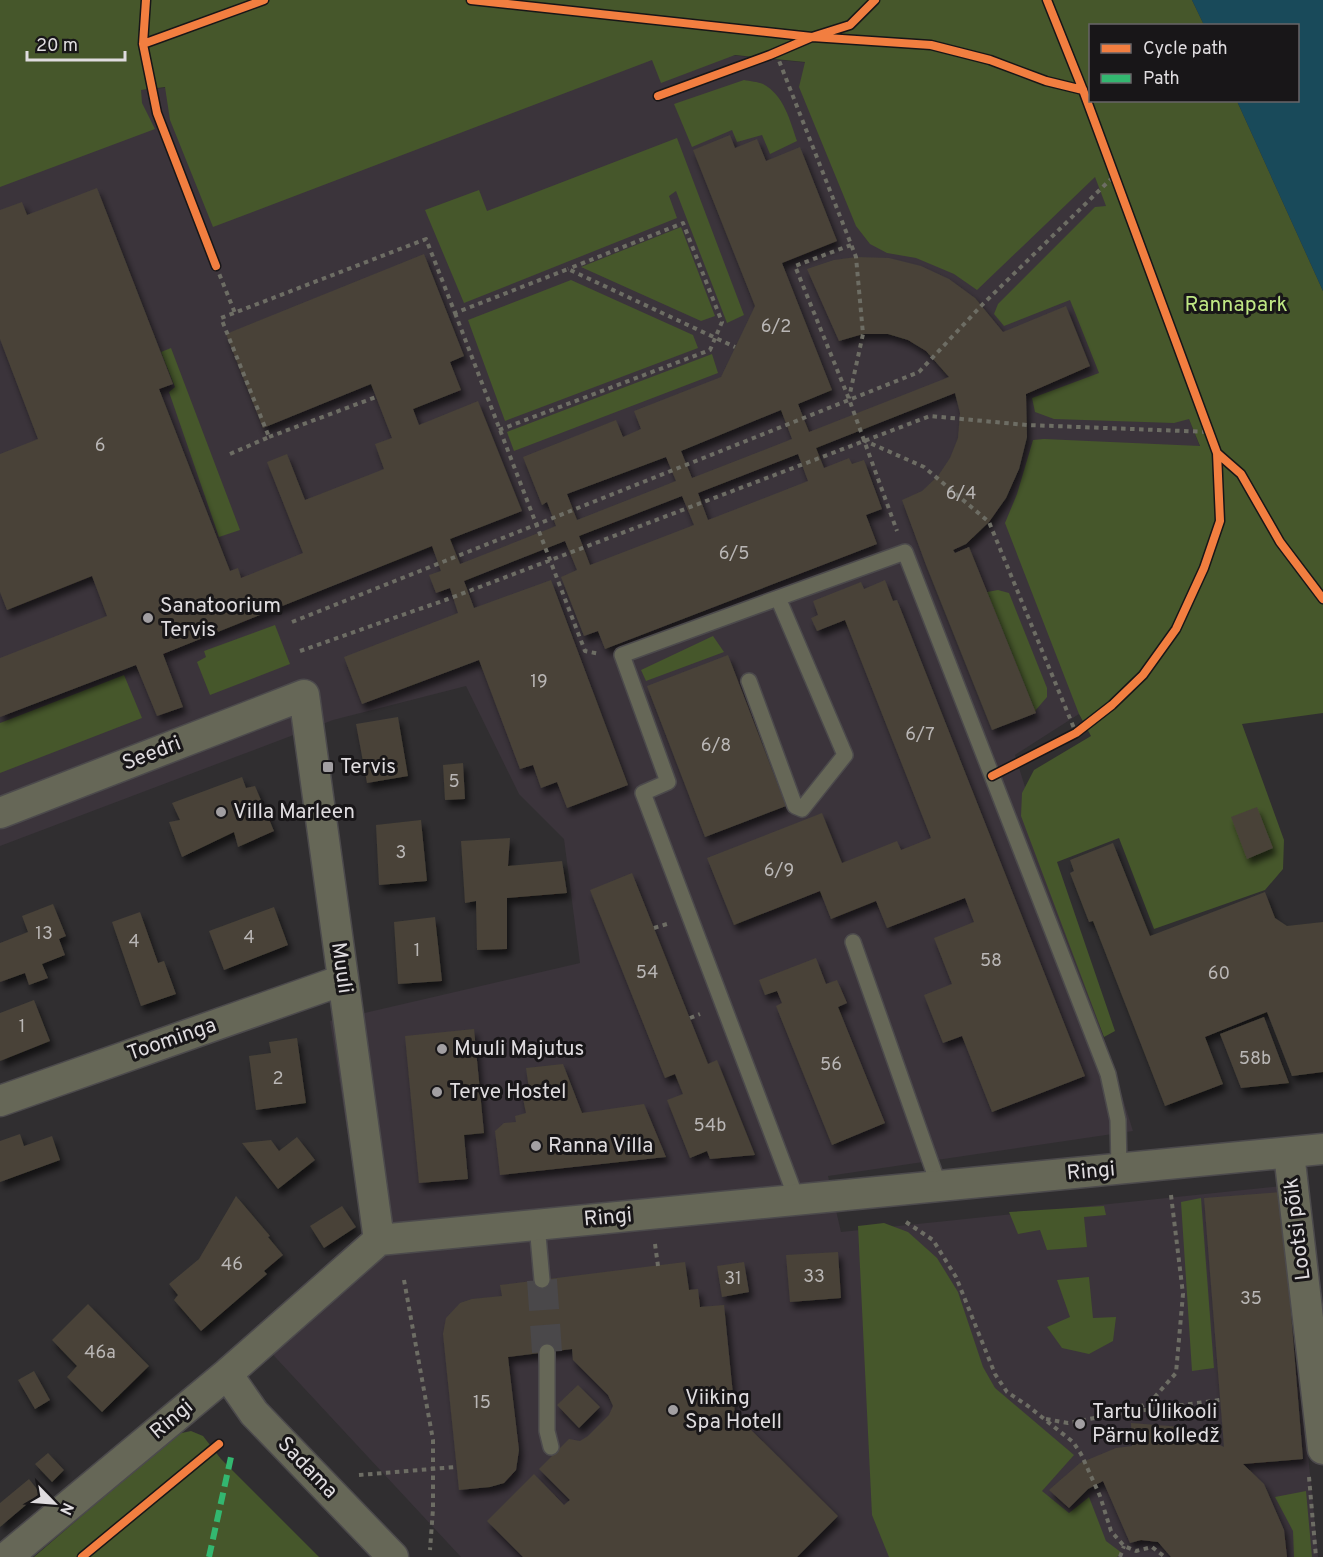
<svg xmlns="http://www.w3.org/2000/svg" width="1323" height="1557" font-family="Overpass,sans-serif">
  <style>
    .built { fill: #3b343b }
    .green { fill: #46572b }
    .water { fill: #194a5a }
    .building { fill: #484238; fill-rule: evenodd; filter: url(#shadow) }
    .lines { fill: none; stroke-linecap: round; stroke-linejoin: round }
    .street-tunnel { stroke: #4a484a; stroke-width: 30; stroke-dasharray: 30 15; stroke-linecap: butt }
    .lane-casing { stroke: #4c4a4c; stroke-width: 18 }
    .street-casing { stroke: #4c4a4c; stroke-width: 33 }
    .path { stroke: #6d6d64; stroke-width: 4; stroke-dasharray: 4.5 4.5; stroke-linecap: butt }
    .lane { stroke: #666757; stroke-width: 15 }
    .street { stroke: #666757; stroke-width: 30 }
    .quiet { stroke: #33b770; stroke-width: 6; stroke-dasharray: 12 6; stroke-linecap: butt }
    .cycleway-casing { stroke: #181618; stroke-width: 11 }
    .cycleway { stroke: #f27e40; stroke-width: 8 }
    .poi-dot { fill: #a29fa2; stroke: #181618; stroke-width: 2 }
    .labels { text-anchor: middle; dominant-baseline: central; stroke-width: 6; stroke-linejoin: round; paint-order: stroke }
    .number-label { font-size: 18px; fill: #b9b6b5 }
    .park-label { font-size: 21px; fill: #bfe784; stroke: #181618 }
    .poi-label { font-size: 21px; fill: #dfdcdf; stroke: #181618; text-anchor: start }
    .street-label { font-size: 21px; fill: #dfdcdf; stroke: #181618 }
  </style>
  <defs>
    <filter id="shadow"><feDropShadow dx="3.5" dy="6" stdDeviation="3" flood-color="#0009"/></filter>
  </defs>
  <rect width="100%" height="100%" fill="#302e30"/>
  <!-- built -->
  <path class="built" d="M649 47 999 82 1077 129 1200 447 1139 654 1079 714 1015 755 1133 1131 828 1176 841 1232 1282 1186 1318 1557H461L251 1331 363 1232 330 1021 580 963 564 839 519 794 466 686 333 720 0 846V108L33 99Z"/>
  <!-- green -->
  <path class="green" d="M0 0H1192L1204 25 1090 26V100L1237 101 1323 291V713L1242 724 1284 840 1283 869 1265 890 1154 929 1119 838 1057 862 1115 1031 1104 1037 1021 816 1022 793 1034 770 1091 736 1079 714 1005 523 1017 494 1033 440 1044 439 1200 446 1189 419 1174 423 1054 419 1035 412 1032 398 1099 373 1070 300 1004 326 994 314 998 304 1095 207 1106 206 1095 177 977 290 954 274 916 258 887 253 870 244 856 226 799 87 805 62 735 55 661 83 652 60 213 227 170 120 165 87 141 90 142 103 155 129 0 187Z
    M744 80C750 81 758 82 763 84 784 95 790 121 797 141L770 154 762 135 737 142 732 130 692 147 674 104Z
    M677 138 744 315 727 323 676 191 669 196 677 218 464 303 425 210 479 190 487 211Z
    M681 227 715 316 701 321 581 267Z
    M571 280 693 335 698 348 505 421 468 320Z
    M171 348 240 530 219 537 169 392 175 387 161 352Z
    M712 354 718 373 514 451 507 432Z
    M998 590 1009 593 1047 688V697L1035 711 987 592Z
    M275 625 290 664 210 695 197 662 206 657 204 651Z
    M713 636 724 652 646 681 641 670Z
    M124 675 142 718 0 773V723Z
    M1201 1198 1214 1368 1192 1371 1181 1202Z
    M1104 1206 1106 1215 1084 1217 1087 1247 1047 1250 1040 1230 1018 1234 1009 1212Z
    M884 1223 908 1232 937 1258 958 1292 983 1367 995 1388 1074 1455 1042 1491 1069 1513 1089 1497 1106 1541 1122 1553 1117 1557H889L872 1515 858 1226Z
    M1089 1277 1093 1318 1116 1317 1113 1341 1089 1354 1062 1348 1047 1327 1070 1317 1057 1280Z
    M191 1431 203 1436 221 1459 319 1557H34L177 1434Z
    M1306 1491 1312 1557H1294L1293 1531 1275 1497Z"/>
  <!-- water -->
  <path class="water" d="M1192 0H1323V291L1237 101 1298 100V26L1204 25Z"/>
  <!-- building -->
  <path class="building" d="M730 135 735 148 757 139 766 161 800 147 837 241 782 263 832 390 798 404 809 432 949 377 926 351 908 340 888 334H863L839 341 807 269 834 260 856 257 889 258 921 266 949 279 975 298 1003 332 1066 306 1090 366 1026 394 1027 437 1019 469 1006 498 989 522 966 544 953 550 955 553 969 547 1036 713 992 730 926 565 902 500 922 491 938 476 950 458 958 438 960 413 955 393 816 448 824 468 849 458 852 464 864 460 882 509 866 515 877 544 605 649 598 631 584 636 561 577 577 570 565 541 464 581 474 608 551 580 628 785 567 808 557 782 541 788 533 765 520 769 479 660 362 704 344 657 458 613 450 588 436 593 429 575 441 571 432 546 163 654 183 707 157 716 136 665 0 717V658L107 616 92 576 7 610 0 592V454L38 439 0 339V210L22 202 27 215 97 188 173 384 159 389 230 571 238 568 241 578 303 553 267 462 287 454 305 500 384 469 375 444 392 438 371 384 263 428 226 334 424 254 464 356 450 362 461 390 413 409 419 425 478 401 522 511 450 539 460 564 556 526 547 502 542 505 523 457 616 420 623 437 641 429 634 411 721 377 755 306 693 150ZM781 410 792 439 692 478 681 451ZM798 454 808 481 708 520 698 493ZM666 457 676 481 577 520 567 494ZM682 496 694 525 590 565 579 536Z
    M885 580 893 601 897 600 1085 1076 992 1112 962 1036 943 1043 924 995 952 984 934 938 974 922 965 898 887 928 876 901 831 919 820 891 734 925 707 858 822 813 842 863 897 841 901 850 931 838 845 620 817 631 811 618 818 615 813 601 861 582 864 589Z
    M728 655 786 806 705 837 647 686Z
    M398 717 408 776 367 783 356 724Z
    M463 763 465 799 445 800 443 765Z
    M242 777 246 788 255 786 274 831 238 847 234 832 182 857 169 822 180 820 172 803Z
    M1257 807 1273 848 1247 859 1231 817Z
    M421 820 427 881 379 885 376 825Z
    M510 838 508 866 562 861 567 893 507 898V949L477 950 476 901 465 903 461 841Z
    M1113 843 1150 936 1265 892 1275 918 1287 926 1323 922V1072L1292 1076 1267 1012 1205 1037 1223 1084 1165 1106 1093 921 1089 922 1070 873 1074 871 1070 860Z
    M632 873 708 1064 717 1060 755 1155 710 1159 707 1151 690 1158 667 1100 683 1094 675 1074 665 1078 590 890Z
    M53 904 66 936 59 939 65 955 42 964 48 978 29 985 25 973 0 982V943L28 932 22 916Z
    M274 907 288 945 224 970 209 931Z
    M140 912 158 963 164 961 176 994 141 1006 112 922Z
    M435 917 442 981 398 984 394 922Z
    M816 958 826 984 837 980 847 1003 838 1007 885 1123 832 1145 776 1006 782 1003 777 991 765 995 759 980Z
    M34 1000 50 1041 0 1061V1013Z
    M1264 1017 1289 1083 1241 1088 1220 1034Z
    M474 1029 484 1133 464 1135 468 1179 419 1183 405 1036Z
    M297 1038 306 1103 256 1110 249 1056 271 1053 269 1042Z
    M563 1064 582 1113 644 1104 666 1157 500 1175 495 1131 504 1123 516 1122 515 1116 526 1113 521 1089H529L526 1068Z
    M20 1134 24 1146 52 1136 60 1160 0 1182V1141Z
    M297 1137 315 1160 278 1189 242 1143 271 1140 279 1151Z
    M1281 1192 1303 1459 1243 1464 1264 1484 1284 1530 1287 1557H1171L1158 1542 1141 1540 1130 1543 1103 1481 1088 1489 1069 1508 1049 1490 1080 1463 1116 1448 1132 1446 1131 1423 1182 1427 1224 1447 1204 1198Z
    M236 1196 270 1236 268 1237 283 1255 264 1271 267 1274 201 1331 174 1300 178 1295 169 1284 199 1259Z
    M342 1206 356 1227 324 1248 310 1226Z
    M838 1252 841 1298 790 1302 786 1255Z
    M685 1262 689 1290 698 1289 700 1307 724 1305 735 1414 838 1516 797 1557H523L487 1521 534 1474 564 1505 570 1500 539 1469 569 1439 580 1441 588 1436 609 1415 613 1406 608 1395 573 1360 572 1349 508 1357 519 1450 516 1470 504 1483 490 1487 459 1490 443 1334 446 1318 460 1303 472 1299 502 1296 500 1285Z
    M744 1262 749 1292 722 1297 717 1266Z
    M88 1304 149 1366 102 1412 67 1377 77 1366 52 1340Z
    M34 1371 50 1400 35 1409 18 1380Z
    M578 1385 600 1407 579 1428 557 1405Z
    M48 1453 64 1470 52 1482 35 1464Z
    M29 1479 40 1493 0 1527V1503Z"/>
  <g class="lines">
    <!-- street-tunnel -->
    <path class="street-tunnel" d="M542 1280 547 1352"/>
    <defs>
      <path id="lane" d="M778 598 622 655 668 782 643 793 797 1200
        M749 681 795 806 802 809 845 755 778 598 905 552 1108 1074 1118 1120 1119 1169
        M853 942 939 1186
        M537 1225 542 1280
        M547 1352V1431L551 1447"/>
      <path id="street" d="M0 813 304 695 379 1240
        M0 1101 343 980
        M1289 1153 1323 1449
        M227 1374 254 1413 393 1557
        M7 1557 227 1374 379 1240 1323 1149"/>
    </defs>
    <!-- lane casing -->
    <use href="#lane" class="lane-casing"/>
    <!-- street casing -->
    <use href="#street" class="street-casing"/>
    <!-- path -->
    <path class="path" d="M776 53 856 257 863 334 849 398
      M851 245 795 266 849 399 897 531
      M216 266 235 313
      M455 313 585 651 600 654
      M499 430 710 350 722 322 683 223 568 269
      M269 437 376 397
      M863 440 924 467 989 522 1076 733
      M230 454 269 437 221 318 426 239 455 313 568 269 735 347
      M292 622 919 372 982 305 1115 175
      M300 651 448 599 930 416 1027 425 1210 432
      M654 928 667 924
      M690 1018 700 1014
      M906 1222 933 1240 956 1277 995 1374 1007 1392 1028 1406 1073 1442 1081 1454 1100 1496 1111 1531 1124 1546 1136 1551 1152 1547 1165 1557
      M655 1244 658 1266
      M404 1280 433 1440V1509L430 1550
      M1132 1412 1153 1399 1176 1373 1183 1294 1171 1195
      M1046 1419 1068 1423 1116 1414 1220 1400
      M359 1475 456 1467
      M1309 1477 1316 1557
      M82 1557 219 1444
      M1120 1557 1124 1546"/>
    <!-- lane -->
    <use href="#lane" class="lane"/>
    <!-- street -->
    <use href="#street" class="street"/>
    <!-- quiet -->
    <path class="quiet" d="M209 1557 231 1457"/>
    <defs>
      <path id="cycleway" d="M146 0 143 44 157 113 216 266
        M471 0 812 37 931 45 990 60 1046 81 1083 90
        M143 44 264 0
        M658 96 770 55 812 37 850 25 875 0
        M1217 453 1241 474 1280 542 1323 599
        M992 776 1076 733 1112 705 1143 675 1176 629 1204 568 1220 521 1217 453 1083 90 1047 0
        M82 1557 219 1444"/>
    </defs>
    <!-- cycleway casing -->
    <use href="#cycleway" class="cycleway-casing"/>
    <!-- cycleway -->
    <use href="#cycleway" class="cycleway"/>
  </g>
  <!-- markers -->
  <g class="poi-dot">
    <circle cx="148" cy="618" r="6"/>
    <rect x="322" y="761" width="12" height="12" rx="3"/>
    <circle cx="221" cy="812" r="6"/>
    <circle cx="442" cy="1049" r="6"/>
    <circle cx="437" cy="1092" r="6"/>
    <circle cx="536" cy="1146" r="6"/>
    <circle cx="673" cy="1410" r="6"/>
    <circle cx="1080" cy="1424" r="6"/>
  </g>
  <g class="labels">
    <!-- number labels -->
    <g class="number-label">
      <text x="776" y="327">6/2</text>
      <text x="100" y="446">6</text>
      <text x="961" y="494">6/4</text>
      <text x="734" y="554">6/5</text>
      <text x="539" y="682">19</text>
      <text x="920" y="735">6/7</text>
      <text x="716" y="746">6/8</text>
      <text x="454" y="782">5</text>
      <text x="401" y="853">3</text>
      <text x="779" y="871">6/9</text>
      <text x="44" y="934">13</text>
      <text x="249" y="938">4</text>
      <text x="134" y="942">4</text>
      <text x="417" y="951">1</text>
      <text x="991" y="961">58</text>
      <text x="647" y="973">54</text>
      <text x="1219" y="974">60</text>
      <text x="22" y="1027">1</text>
      <text x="1255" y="1059">58b</text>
      <text x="831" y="1065">56</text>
      <text x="278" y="1079">2</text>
      <text x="710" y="1126">54b</text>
      <text x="232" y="1265">46</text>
      <text x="814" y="1277">33</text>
      <text x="733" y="1279">31</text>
      <text x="1251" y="1299">35</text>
      <text x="100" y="1353">46a</text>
      <text x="482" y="1403">15</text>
    </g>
    <!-- park labels -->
    <g class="park-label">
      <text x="1236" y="305">Rannapark</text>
    </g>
    <!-- poi labels -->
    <g class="poi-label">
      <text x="160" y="606">Sanatoorium<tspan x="160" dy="24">Tervis</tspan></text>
      <text x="340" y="767">Tervis</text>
      <text x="233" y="812">Villa Marleen</text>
      <text x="454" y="1049">Muuli Majutus</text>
      <text x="449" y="1092">Terve Hostel</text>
      <text x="548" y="1146">Ranna Villa</text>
      <text x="685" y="1398">Viiking<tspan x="685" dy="24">Spa Hotell</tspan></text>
      <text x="1092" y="1412">Tartu Ülikooli<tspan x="1092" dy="24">Pärnu kolledž</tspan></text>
    </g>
    <!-- street labels -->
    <g class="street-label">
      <text transform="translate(152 754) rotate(-21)">Seedri</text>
      <text transform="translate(341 968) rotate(82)">Muuli</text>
      <text transform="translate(172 1040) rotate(-19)">Toominga</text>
      <text transform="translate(1091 1172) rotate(-5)">Ringi</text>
      <text transform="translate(608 1218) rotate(-5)">Ringi</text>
      <text transform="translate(1298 1229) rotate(-97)">Lootsi põik</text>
      <text transform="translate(172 1420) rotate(-40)">Ringi</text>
      <text transform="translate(307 1468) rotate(46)">Sadama</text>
    </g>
  </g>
  <!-- legend -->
  <rect x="1089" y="24" width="210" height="78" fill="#181618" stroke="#686568" stroke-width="1.5"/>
  <rect x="1101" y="44" width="30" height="9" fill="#f27e40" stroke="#686568" stroke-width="1.5"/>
  <text x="1143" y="54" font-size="18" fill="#dfdcdf">Cycle path</text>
  <rect x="1101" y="74" width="30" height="9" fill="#33b770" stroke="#686568" stroke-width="1.5"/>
  <text x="1143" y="84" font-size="18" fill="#dfdcdf">Path</text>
  <!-- north arrow -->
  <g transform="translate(54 1503) rotate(115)" stroke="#181618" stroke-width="4.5" paint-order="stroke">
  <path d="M0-4.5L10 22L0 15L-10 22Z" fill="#dfdcdf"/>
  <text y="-9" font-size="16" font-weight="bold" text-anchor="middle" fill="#dfdcdf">N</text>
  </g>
  <!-- scale -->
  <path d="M27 51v9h98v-9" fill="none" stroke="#dfdcdf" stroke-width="3"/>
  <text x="36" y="51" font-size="18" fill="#dfdcdf" stroke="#181618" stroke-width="4.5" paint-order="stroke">20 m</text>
</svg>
